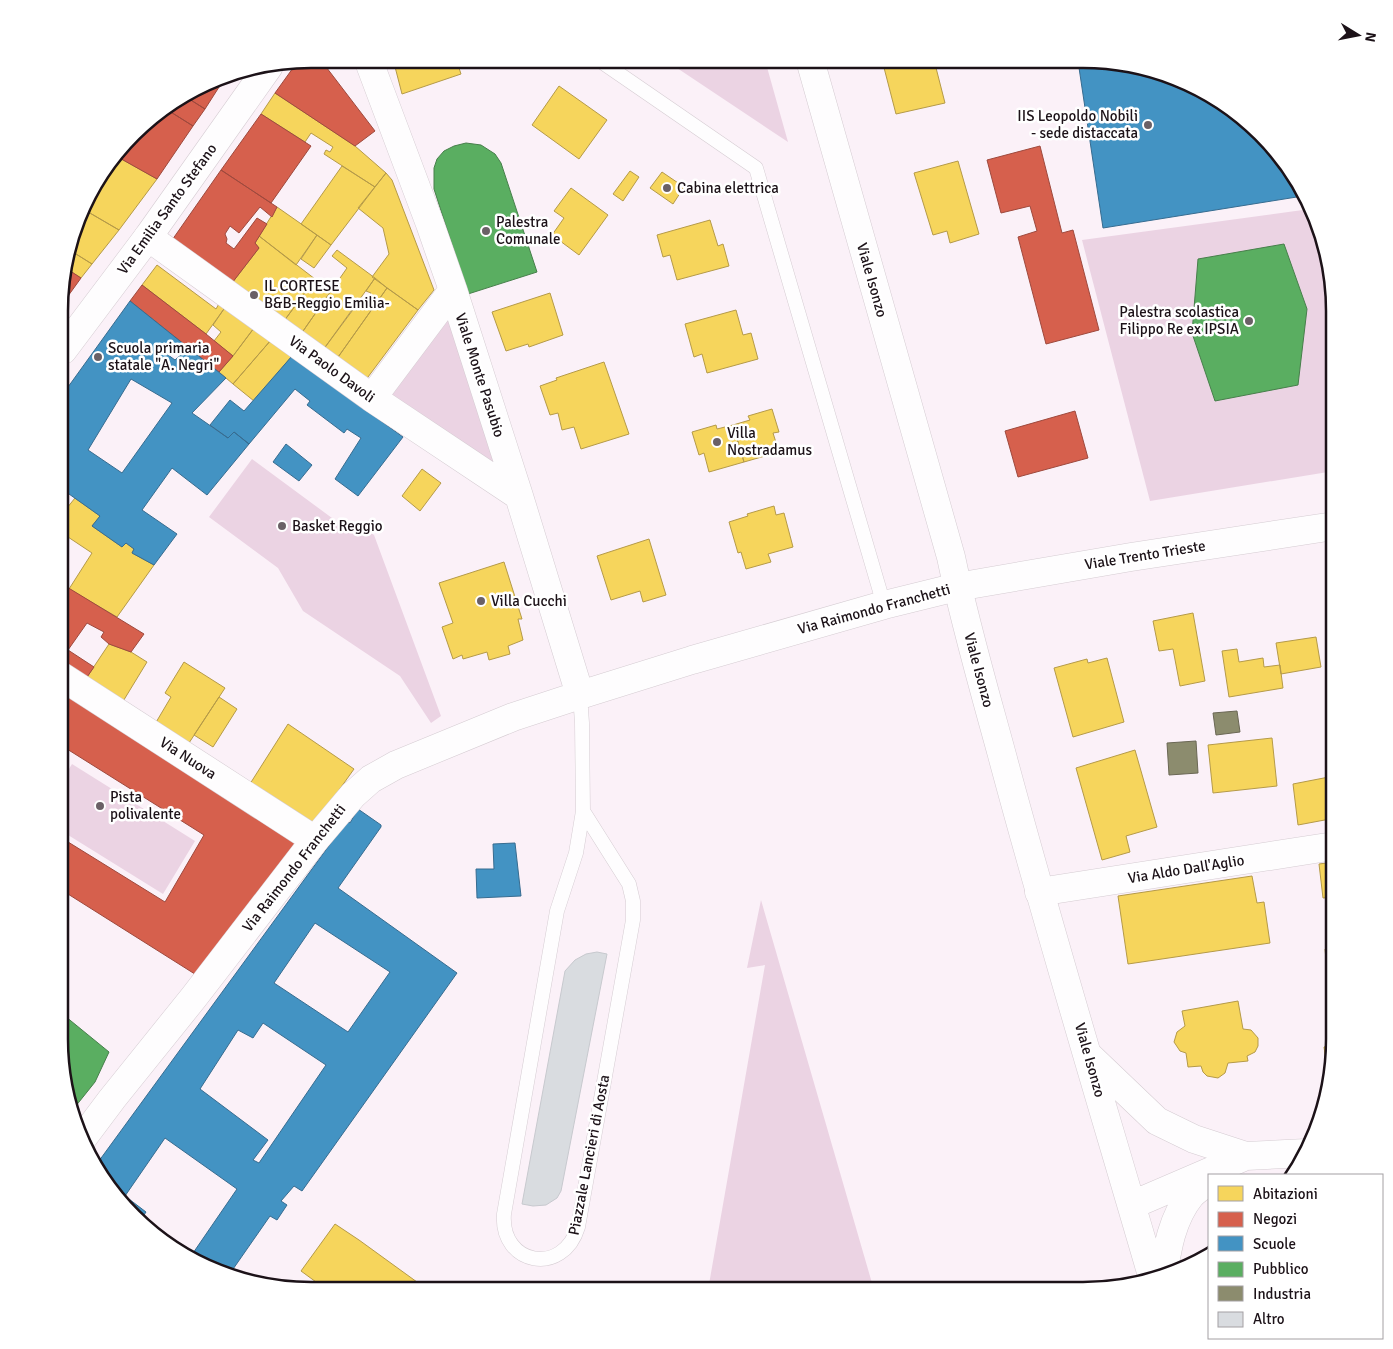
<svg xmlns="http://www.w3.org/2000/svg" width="1393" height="1349" font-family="Signika,sans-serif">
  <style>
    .green { fill: #ebd3e3 }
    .homes { fill: #f6d55c; stroke: #b59a48 }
    .shops { fill: #d6604d; stroke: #9e493d }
    .schools { fill: #4393c3; stroke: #376c90; fill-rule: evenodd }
    .public { fill: #5aae61; stroke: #477f4b }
    .industry { fill: #8c8c6e; stroke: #6a6754 }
    .building { fill: #d9dce0; stroke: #c7c9ce }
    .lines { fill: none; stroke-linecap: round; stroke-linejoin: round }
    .service-casing { stroke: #d5ccd2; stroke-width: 15 }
    .minor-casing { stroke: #d5ccd2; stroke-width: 29 }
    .tertiary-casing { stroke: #d5ccd2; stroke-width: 29 }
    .secondary-casing { stroke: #d5ccd2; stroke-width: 29 }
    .service { stroke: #fefdfe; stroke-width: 14 }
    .minor { stroke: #fefdfe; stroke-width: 28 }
    .tertiary { stroke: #fefdfe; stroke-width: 28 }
    .secondary { stroke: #fefdfe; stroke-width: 28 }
    .poi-dot { fill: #6a6066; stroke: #fff; stroke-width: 2 }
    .labels { text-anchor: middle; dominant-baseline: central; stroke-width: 5; stroke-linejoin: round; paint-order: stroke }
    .poi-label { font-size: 15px; fill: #1c1218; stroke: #fff; text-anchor: start }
    .street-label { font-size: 15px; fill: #1c1218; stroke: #fff }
    .rim { fill: none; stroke: #1c1218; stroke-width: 2.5 }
  </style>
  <rect width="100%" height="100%" fill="#fbf1f8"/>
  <!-- green -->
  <path class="green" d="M665 60H765L788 142Z
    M1310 209 1321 229 1334 294V471L1150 501 1082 240Z
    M453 290 519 496 372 398Z
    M252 459 355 535 362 527 374 535 441 716 431 723 400 676 303 611 278 568 209 517Z
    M72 764 195 841 163 894 60 830 61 782Z
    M761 900 874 1290H708L765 965 747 968Z"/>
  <!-- homes -->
  <path class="homes" d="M393 59H456L461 74 402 94Z
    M882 60H934L945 103 896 114Z
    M559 86 607 120 579 159 532 125Z
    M275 93 355 146 386 173 375 187 324 154 326 150 330 152 333 147 311 133 305 142 261 114Z
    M116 156 157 179 119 230 83 209 91 188 96 191 103 178 100 176Z
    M958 161 979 234 950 243 947 231 933 235 914 173Z
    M342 166 375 187 331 245 301 224Z
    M630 171 639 177 623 201 613 194Z
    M662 172 684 187 673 204 650 188Z
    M386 173 392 180 434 290 418 310 372 277 389 254 383 228 358 208Z
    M571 188 608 215 579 255 552 235 564 218 554 211Z
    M277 207 317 235 296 265 259 236Z
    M83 209 119 230 92 264 68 249Z
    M710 220 718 246 723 244 729 266 677 280 670 255 663 257 657 235Z
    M317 235 331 245 314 268 301 259Z
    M259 236 315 279 284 321 232 283 259 248 255 243Z
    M68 249 92 264 81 278 64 267V262Z
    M337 250 375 278 323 350 301 334 347 268 332 256Z
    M157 265 216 309 220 302 226 306 206 334 142 285Z
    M375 278 387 288 336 360 323 350 358 303 361 306 371 293 366 291Z
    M315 279 331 291 301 334 284 321Z
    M387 288 418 310 365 381 336 360Z
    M550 293 563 335 529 347 528 344 506 351 492 312Z
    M226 306 254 328 233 356 214 341 221 332 213 325Z
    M736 310 743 335 751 333 758 359 707 373 702 354 694 357 685 324Z
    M254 328 271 340 233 384 219 372 233 356Z
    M271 340 292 356 254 401 233 384Z
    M604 362 629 434 581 449 574 427 562 430 558 413 550 415 540 386 557 380 556 378Z
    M772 409 779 432 773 433 779 452 744 462 733 425 750 420 748 416Z
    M716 425 717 429 733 425 744 462 709 472 704 453 699 455 692 432Z
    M422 469 441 483 420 511 402 496Z
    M75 498 100 516 92 526 122 547 126 543 134 549 132 553 154 565 117 617 69 589 92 553 62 533V505L67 508Z
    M774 506 776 515 784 513 793 547 768 554 771 562 746 569 741 552 738 553 729 522 748 516 747 514Z
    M649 539 666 595 643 602 640 591 611 600 597 556Z
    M504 562 522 619H518L523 640 508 646 510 654 489 660 487 652 463 659 462 655 453 659 442 627 453 623 439 583Z
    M1193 613 1205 681 1180 686 1173 649 1159 651 1153 621Z
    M1316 637 1321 667 1281 674 1276 643Z
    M109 644 131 652 147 662 122 703 85 680Z
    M1237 649 1239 662 1263 658 1264 667 1280 665 1283 688 1229 697 1222 651Z
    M1107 658 1124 722 1073 737 1054 668 1087 659 1088 663Z
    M184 662 225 688 187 746 155 724 171 697 165 693Z
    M219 697 237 709 213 747 194 735Z
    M288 724 354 769 312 828 248 787Z
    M1272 738 1277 786 1213 793 1208 745Z
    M1135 750 1157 827 1126 836 1130 852 1102 860 1076 768Z
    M1334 776V804L1328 805 1330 819 1298 825 1293 784Z
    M1334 862V897L1323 898 1319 864Z
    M1252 876 1257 903 1264 902 1270 943 1128 964 1118 896Z
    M1334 948V999L1330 1000 1325 949Z
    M1238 1001 1243 1029 1251 1030 1258 1038V1046L1255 1052 1247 1056 1248 1061 1228 1063 1225 1073 1218 1078 1207 1076 1203 1072 1201 1066 1188 1067 1186 1053 1180 1051 1174 1042 1177 1032 1185 1026 1182 1011Z
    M1334 1045V1055L1328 1075 1324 1047Z
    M335 1224 359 1240 428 1290H327L301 1271Z"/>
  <!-- shops -->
  <path class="shops" d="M310 59H320L375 131 355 146 275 93 298 61Z
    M228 73 205 109 186 97Z
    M186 97 205 109 193 126 166 109Z
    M166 109 193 126 157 179 116 156 145 121Z
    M261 114 311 146 271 203 221 170Z
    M1040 146 1062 233 1073 230 1099 330 1046 344 1018 237 1037 231 1030 206 1001 213 987 160Z
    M221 170 277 207 272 217 260 207 239 233 230 226 225 234 227 239 226 243 234 249 257 218 267 224 255 243 259 248 232 283 170 243Z
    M64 267 81 278 63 303Z
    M142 285 206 334 233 356 219 372 130 301Z
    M1075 411 1088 458 1018 477 1005 431Z
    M62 584 144 634 131 652 109 644 101 637 104 632 87 623 68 650 94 667 85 680 61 665Z
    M61 686 299 839 198 976 60 889V837L165 902 204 835 67 749 61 761Z"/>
  <!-- schools -->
  <path class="schools" d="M1078 61H1115L1208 92 1282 157 1303 196 1103 228Z
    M130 301 226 378 192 413 228 438 234 432 249 444 207 495 172 468 142 510 177 534 154 565 132 553 134 549 126 543 122 547 92 526 100 516 62 489 63 394ZM171 343 183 353 175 360 164 352ZM131 379 172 403 122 473 88 450Z
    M292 356 403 437 358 496 335 479 361 438 347 429 344 433 307 405 310 401 295 389 249 444 234 432 228 438 210 425 230 400 244 411Z
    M286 444 312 465 299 481 273 462Z
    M358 809 381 825V827L338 888 457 973 302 1191 294 1186 281 1201 287 1205 277 1220 270 1216 231 1272 233 1273 199 1264 145 1228 111 1192 96 1165 347 821 350 823ZM315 923 390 972 348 1032 274 983ZM263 1023 326 1065 259 1163 253 1160 268 1140 200 1089 238 1030 253 1038ZM165 1138 237 1189 191 1256 140 1221 146 1212 125 1196Z
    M515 843 521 896 477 898 476 869H494L493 844Z"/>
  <!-- public -->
  <path class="public" d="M466 143 481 145 495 154 501 163 537 272 468 294 434 189V168L437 159 444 151 454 146Z
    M1284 244 1307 309 1298 385 1215 401 1192 333 1198 259Z
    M60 1012 109 1052 95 1082 71 1112 59 1055Z"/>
  <!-- industry -->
  <path class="industry" d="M1237 711 1240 732 1216 735 1213 713Z
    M1196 741 1198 773 1169 775 1167 743Z"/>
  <!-- building -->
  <path class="building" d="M597 952 607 954 561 1191 557 1198 546 1205 533 1206 522 1204 565 971 575 960 586 954Z"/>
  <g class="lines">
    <defs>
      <path id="service" d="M599 60 756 168 884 605
        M580 695 582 723 583 811 576 853 557 911 504 1214C500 1265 563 1277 578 1227L633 920V901L629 884 583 811"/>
      <path id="minor" d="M368 59 430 224 453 290 519 496 580 695
        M148 237 372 398 519 496
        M372 398 453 290
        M61 676 315 840
        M1039 892 1334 846
        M82 1139 112 1099 194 997 315 840 353 795 371 779 396 765 513 717 580 695 692 660 884 605 957 587 1131 557 1334 526"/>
      <path id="tertiary" d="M63 350 148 237 269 66"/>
      <path id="secondary" d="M810 60 951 557C965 624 984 689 1002 755 1049 931 1102 1104 1153 1279
        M1090 1057 1157 1121 1194 1139 1246 1156
        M1132 1205 1246 1156 1306 1153
        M1163 1277C1167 1249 1172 1218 1191 1195 1196 1190 1204 1185 1209 1180"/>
    </defs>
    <!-- service casing -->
    <use href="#service" class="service-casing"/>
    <!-- minor casing -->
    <use href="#minor" class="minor-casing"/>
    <!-- tertiary casing -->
    <use href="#tertiary" class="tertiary-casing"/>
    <!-- secondary casing -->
    <use href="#secondary" class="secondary-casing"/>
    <!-- service -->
    <use href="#service" class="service"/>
    <!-- minor -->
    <use href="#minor" class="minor"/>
    <!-- tertiary -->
    <use href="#tertiary" class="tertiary"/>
    <!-- secondary -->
    <use href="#secondary" class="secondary"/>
  </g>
  <!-- markers -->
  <g class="poi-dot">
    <circle cx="1148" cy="125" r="5"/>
    <circle cx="667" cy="188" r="5"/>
    <circle cx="486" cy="231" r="5"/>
    <circle cx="254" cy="295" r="5"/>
    <circle cx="1249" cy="321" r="5"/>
    <circle cx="98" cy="357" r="5"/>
    <circle cx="717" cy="442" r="5"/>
    <circle cx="282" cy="526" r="5"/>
    <circle cx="481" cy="601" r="5"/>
    <circle cx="100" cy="806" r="5"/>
  </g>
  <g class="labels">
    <!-- poi labels -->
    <g class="poi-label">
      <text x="1138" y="116" text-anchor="end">IIS Leopoldo Nobili<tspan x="1138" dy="17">- sede distaccata</tspan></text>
      <text x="677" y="188">Cabina elettrica</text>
      <text x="496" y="222">Palestra<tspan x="496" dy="17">Comunale</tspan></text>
      <text x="264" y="286">IL CORTESE<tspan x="264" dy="17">B&amp;B-Reggio Emilia-</tspan></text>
      <text x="1239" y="312" text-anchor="end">Palestra scolastica<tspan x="1239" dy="17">Filippo Re ex IPSIA</tspan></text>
      <text x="108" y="348">Scuola primaria<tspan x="108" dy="17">statale "A. Negri"</tspan></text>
      <text x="727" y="433">Villa<tspan x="727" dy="17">Nostradamus</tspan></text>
      <text x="292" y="526">Basket Reggio</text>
      <text x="491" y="601">Villa Cucchi</text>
      <text x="110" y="797">Pista<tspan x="110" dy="17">polivalente</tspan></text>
    </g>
    <!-- street labels -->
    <g class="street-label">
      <text transform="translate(167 209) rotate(-54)">Via Emilia Santo Stefano</text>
      <text transform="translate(872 280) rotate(74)">Viale Isonzo</text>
      <text transform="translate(332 369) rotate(36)">Via Paolo Davoli</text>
      <text transform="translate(480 375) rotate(72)">Viale Monte Pasubio</text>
      <text transform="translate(1145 555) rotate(-9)">Viale Trento Trieste</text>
      <text transform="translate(874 609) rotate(-15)">Via Raimondo Franchetti</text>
      <text transform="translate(979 670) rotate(75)">Viale Isonzo</text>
      <text transform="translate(188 758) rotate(33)">Via Nuova</text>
      <text transform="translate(294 868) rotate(-52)">Via Raimondo Franchetti</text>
      <text transform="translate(1186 869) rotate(-9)">Via Aldo Dall'Aglio</text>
      <text transform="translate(1090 1060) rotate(74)">Viale Isonzo</text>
      <text transform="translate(589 1155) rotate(-79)">Piazzale Lancieri di Aosta</text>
    </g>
  </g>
  <!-- crop -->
  <path d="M0 0H1393V1349H0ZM311 68H1083A243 243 0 0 1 1326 311V1039A243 243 0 0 1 1083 1282H311A243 243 0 0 1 68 1039V311A243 243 0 0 1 311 68Z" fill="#fff" fill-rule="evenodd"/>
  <path class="rim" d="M311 68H1083A243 243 0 0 1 1326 311V1039A243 243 0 0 1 1083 1282H311A243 243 0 0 1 68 1039V311A243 243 0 0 1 311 68Z"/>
  <!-- legend -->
  <rect x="1208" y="1174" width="175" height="165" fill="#ffffff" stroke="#a4a0a3"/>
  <rect x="1218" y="1186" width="25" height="15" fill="#f6d55c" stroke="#a4a0a3"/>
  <text x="1253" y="1199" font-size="15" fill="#1c1218">Abitazioni</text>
  <rect x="1218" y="1212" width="25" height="15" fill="#d6604d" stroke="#a4a0a3"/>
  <text x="1253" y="1224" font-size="15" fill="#1c1218">Negozi</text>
  <rect x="1218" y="1236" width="25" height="15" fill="#4393c3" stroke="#a4a0a3"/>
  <text x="1253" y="1249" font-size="15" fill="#1c1218">Scuole</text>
  <rect x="1218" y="1262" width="25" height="15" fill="#5aae61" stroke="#a4a0a3"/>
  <text x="1253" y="1274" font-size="15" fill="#1c1218">Pubblico</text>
  <rect x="1218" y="1286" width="25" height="15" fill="#8c8c6e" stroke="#a4a0a3"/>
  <text x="1253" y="1299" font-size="15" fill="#1c1218">Industria</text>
  <rect x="1218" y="1312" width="25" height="15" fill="#d9dce0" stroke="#a4a0a3"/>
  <text x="1253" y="1324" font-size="15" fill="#1c1218">Altro</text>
  <!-- north arrow -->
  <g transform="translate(1358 35) rotate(100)" stroke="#ffffff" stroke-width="4" paint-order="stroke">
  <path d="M0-4L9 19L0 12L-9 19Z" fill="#1c1218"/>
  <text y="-8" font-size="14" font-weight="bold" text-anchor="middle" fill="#1c1218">N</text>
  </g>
</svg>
